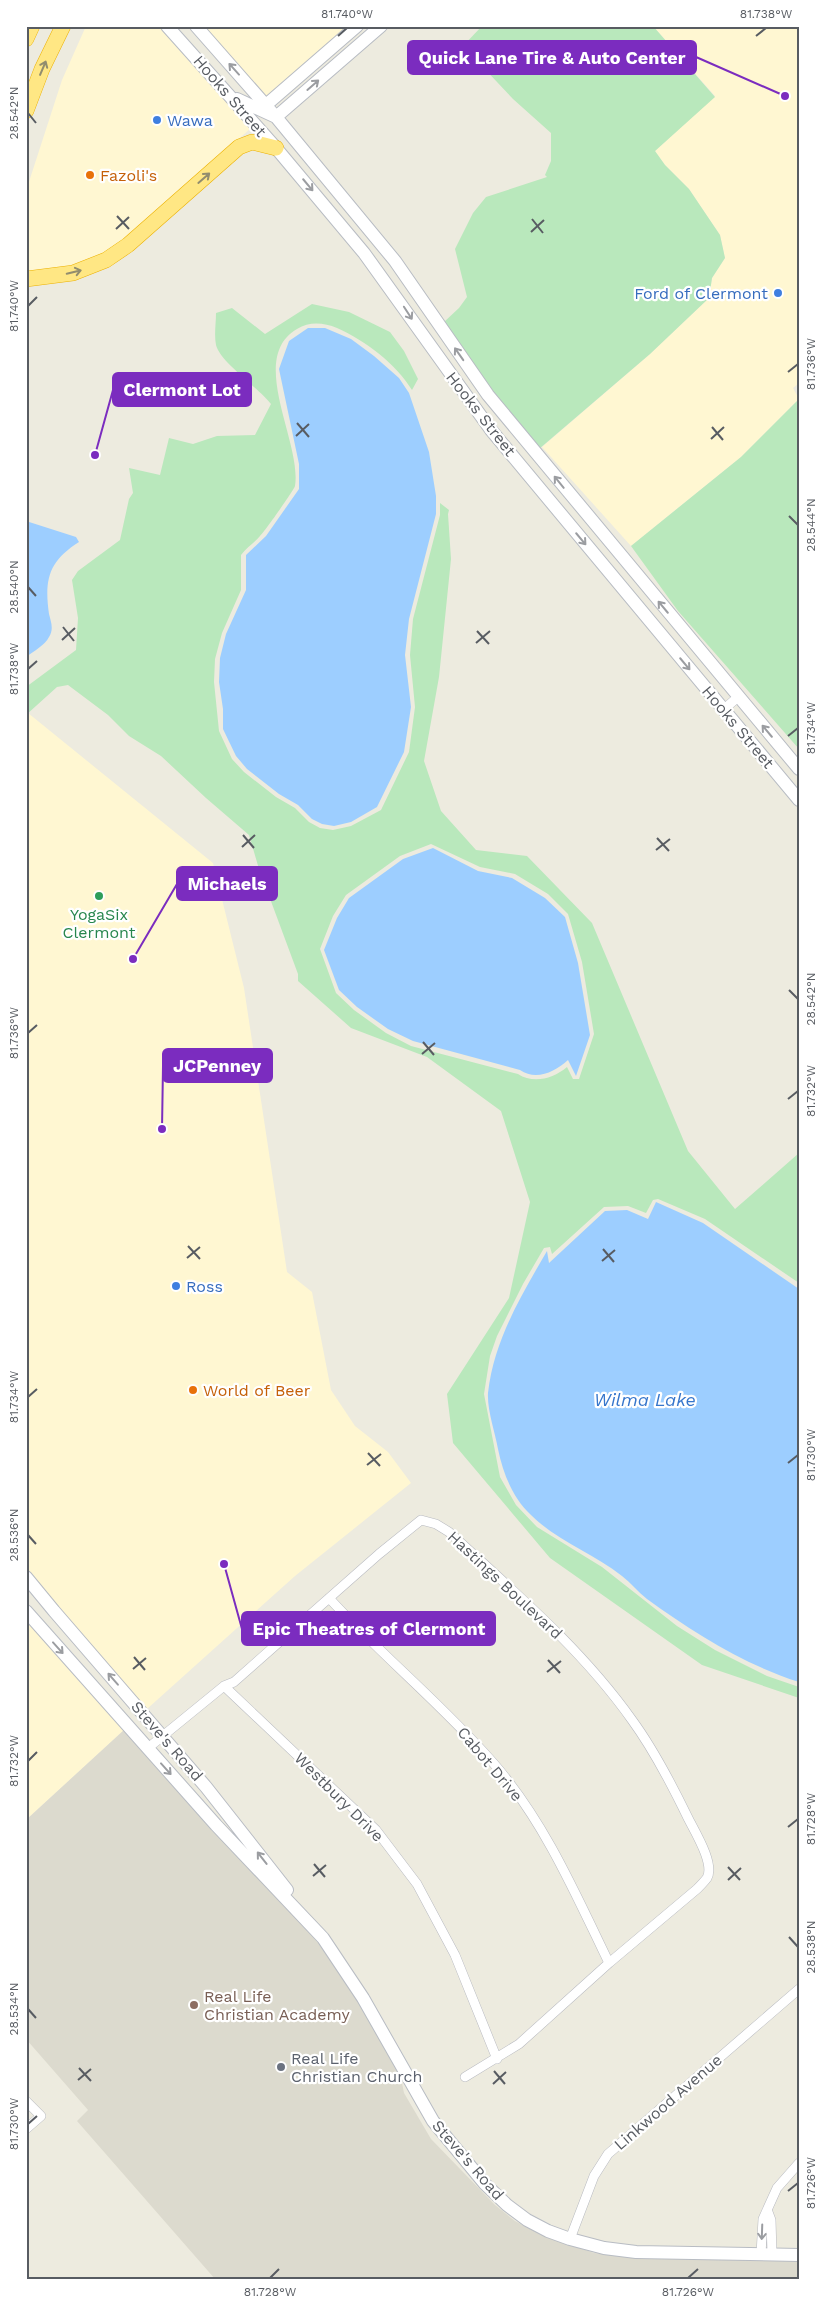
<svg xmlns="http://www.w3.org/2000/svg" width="825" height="2305" font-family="'Work Sans',sans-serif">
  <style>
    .commercial { fill: #fff7d2 }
    .education { fill: #dcdace }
    .green { fill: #b9e8bc; fill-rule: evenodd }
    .water { fill: #9dceff }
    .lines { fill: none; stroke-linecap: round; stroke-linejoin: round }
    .street-casing { stroke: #b8bac0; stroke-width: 10 }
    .secondary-casing { stroke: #b8bcc3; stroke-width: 14 }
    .highway-casing { stroke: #ecb100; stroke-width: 16 }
    .street { stroke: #fff; stroke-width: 9 }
    .secondary { stroke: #fff; stroke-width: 12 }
    .highway { stroke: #ffe784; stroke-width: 15 }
    .oneway { stroke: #928d6e }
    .oneway2 { stroke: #9b9da1 }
    .ticks { fill: none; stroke: #585c62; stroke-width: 2 }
    .shop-dot { fill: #3f7fe0; stroke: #fff; stroke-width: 2 }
    .food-dot { fill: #e8710a; stroke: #fff; stroke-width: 2 }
    .leisure-dot { fill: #2e9e5b; stroke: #fff; stroke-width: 2 }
    .education-dot { fill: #8d6e63; stroke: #fff; stroke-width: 2 }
    .worship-dot { fill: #6b7280; stroke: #fff; stroke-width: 2 }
    .labels { text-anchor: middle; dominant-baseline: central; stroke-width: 4.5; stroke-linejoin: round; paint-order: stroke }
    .street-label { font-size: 16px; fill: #585c62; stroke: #fff }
    .shop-label { font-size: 16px; fill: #366cbe; stroke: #fff; text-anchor: start }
    .food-label { font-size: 16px; fill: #c56008; stroke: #fff; text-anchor: start }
    .leisure-label { font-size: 16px; fill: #27864d; stroke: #fff }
    .education-label { font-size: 16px; fill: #785e54; stroke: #fff; text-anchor: start }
    .worship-label { font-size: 16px; fill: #5b616d; stroke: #fff; text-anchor: start }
    .water-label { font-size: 18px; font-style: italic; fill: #3676cc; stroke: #fff }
    .leader { fill: none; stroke: #7b2cbf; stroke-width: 2 }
    .callout-dot { fill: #7b2cbf; stroke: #fff; stroke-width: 2 }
    .callout { fill: #7b2cbf; stroke: #7b2cbf; stroke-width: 2 }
    .callout-label { font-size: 18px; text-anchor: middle; font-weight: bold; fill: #fff }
    .neatline { fill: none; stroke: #585c62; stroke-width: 2 }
    .ticks-label { font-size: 12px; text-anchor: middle; fill: #585c62 }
  </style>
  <rect width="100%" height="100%" fill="#edebdf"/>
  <!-- commercial -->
  <path class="commercial" d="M86 26H160L251 128 121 244 90 263 26 274V191L62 80Z
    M203 26H349L267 98Z
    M653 26H799V383L793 388 799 399 741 457 631 546 542 447 650 354 709 298 712 278 725 258 720 235 689 189 665 165 655 151 715 96Z
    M28 713 213 863 244 988 287 1272 312 1292 331 1390 355 1426 388 1452 411 1483 295 1576 147 1709 64 1616 26 1567V715Z
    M26 1621 49 1644 124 1730 26 1820Z"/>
  <!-- education -->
  <path class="education" d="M124 1730 285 1902 341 1972 400 2073 404 2093 431 2139 495 2205 515 2221 539 2234 594 2253 637 2258 799 2261V2279H215L77 2121 88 2110 26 2039V1820Z"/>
  <!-- green -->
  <path class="green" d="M482 26H653L715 97 655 151 665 165 689 189 720 235 725 258 712 278 709 298 650 354 539 449 493 392 444 322 459 308 467 297 455 249 473 213 486 197 547 177 545 175 551 161V133L513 99 463 46Z
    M312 304 349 312 390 332 404 351 418 379 412 390C395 363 366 341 337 328 324 323 310 321 297 329 247 358 302 442 295 486 294 490 265 531 260 536 254 543 247 547 241 555V590L222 633 215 659 214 682 219 731 232 759 244 772 276 797 295 808 309 822 320 828 333 830 351 826 381 810 409 752 415 707 410 655 413 619 440 515V503L449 510 448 514 451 559 439 677 424 761 441 811 476 850 527 856 592 923 688 1151 735 1209 799 1153V1283L705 1219 658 1199 653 1200 646 1213 628 1206 604 1207 552 1254 550 1247 544 1248 523 1284 497 1336 490 1356 484 1394 500 1477 516 1505 537 1527 602 1567 677 1626 715 1650 767 1676 799 1687V1698L702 1665 550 1558 453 1443 447 1394 509 1298 530 1202 501 1111 427 1057 351 1028 298 981V974L259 869 249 835 206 798 161 756 129 736 108 715 68 685 57 687 26 715V687L76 650 78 618 72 580 78 571 120 540 129 499 133 493 129 468 160 475 169 438 193 444 217 436 255 435 271 404C259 388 220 362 216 345 214 335 216 323 216 313L232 308 265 334ZM431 844 480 867 515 874 548 894 568 914 582 962 594 1034 579 1079H573L567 1067C553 1079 533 1084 518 1074L411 1046 386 1033 354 1010 336 993 320 949 333 916 346 895 400 856Z
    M799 399V749L678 611 631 546 741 457Z"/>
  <!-- water -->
  <path class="water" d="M308 328H325L351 339 374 356 399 378 409 393 429 452 436 496V514L409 619 405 655 411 707 404 752 377 807 351 822 334 826 322 824 312 819 298 805 279 794 247 769 236 756 223 729V709L219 682 220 658 226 634 246 590V555L266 536 299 489V464L279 369 289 341Z
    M26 521 76 537 79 542C49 561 44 579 49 614 51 622 54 629 49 637 45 645 34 651 26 657Z
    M433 848 478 871 512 878 545 898 565 917 578 963 590 1035 576 1076 568 1060C555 1072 536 1081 520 1070L413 1041 388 1029 357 1007 339 990 324 950 337 918 349 898 403 859Z
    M656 1202 703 1223 799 1289V1682C743 1664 694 1633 647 1599 638 1592 631 1583 622 1576 593 1553 557 1541 531 1515 512 1497 503 1473 498 1449 495 1432 487 1410 488 1393 494 1340 521 1296 547 1251L549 1263 605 1211 627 1210 648 1219Z"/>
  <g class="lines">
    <defs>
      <path id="street" d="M723 710 738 697
        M329 1598C382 1656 444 1706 495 1765 545 1823 576 1895 609 1963
        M224 1686 376 1830 417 1884 455 1955 497 2059
        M148 1748 224 1686 234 1682 379 1554 421 1520 436 1524 449 1532C513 1591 581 1648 632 1720 654 1750 672 1785 688 1818 695 1832 715 1864 707 1878 704 1882 700 1886 697 1889L609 1963 519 2044 465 2077
        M26 2101 41 2116 26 2129
        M768 2212 771 2220 772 2254
        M570 2239 594 2176 608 2154 799 1989
        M761 2254 763 2219 777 2188 799 2163"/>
      <path id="secondary" d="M167 26 276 148 364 253 491 430 799 800
        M196 26 276 117 395 261 488 395 799 769
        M237 99 276 117 381 26
        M266 105 357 26
        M26 1577 54 1611 206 1787 287 1890
        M26 1611 216 1825 323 1938 363 1998 433 2121 485 2184 507 2205 527 2220 548 2231 570 2239 604 2248 636 2252 799 2255"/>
      <path id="highway" d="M26 39 32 26
        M26 111 42 69 63 26
        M26 279 73 273 106 260 128 245 239 147 252 142 276 148"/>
    </defs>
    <!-- street casing -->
    <use href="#street" class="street-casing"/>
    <!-- secondary casing -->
    <use href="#secondary" class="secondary-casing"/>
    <!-- highway casing -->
    <use href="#highway" class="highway-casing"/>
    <!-- street -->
    <use href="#street" class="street"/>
    <!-- secondary -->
    <use href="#secondary" class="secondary"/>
    <!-- highway -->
    <use href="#highway" class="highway"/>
  </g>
  <!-- one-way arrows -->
  <defs><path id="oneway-shaft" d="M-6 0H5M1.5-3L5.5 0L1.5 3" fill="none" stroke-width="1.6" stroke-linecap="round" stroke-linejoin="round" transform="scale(1.25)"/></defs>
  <g class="oneway">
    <use href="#oneway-shaft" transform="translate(43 68) rotate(-67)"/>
    <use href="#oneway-shaft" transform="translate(204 178) rotate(-41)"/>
    <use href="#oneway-shaft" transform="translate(74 272) rotate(-14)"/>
  </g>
  <g class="oneway2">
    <use href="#oneway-shaft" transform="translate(234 69) rotate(-132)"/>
    <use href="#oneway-shaft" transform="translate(313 85) rotate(-41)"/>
    <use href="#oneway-shaft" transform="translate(308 185) rotate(50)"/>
    <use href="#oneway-shaft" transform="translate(408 313) rotate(57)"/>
    <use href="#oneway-shaft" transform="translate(459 354) rotate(-125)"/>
    <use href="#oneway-shaft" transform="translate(559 482) rotate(-129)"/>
    <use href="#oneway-shaft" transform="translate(581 539) rotate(50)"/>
    <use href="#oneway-shaft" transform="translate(663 607) rotate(-130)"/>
    <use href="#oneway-shaft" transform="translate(685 664) rotate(50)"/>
    <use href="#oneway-shaft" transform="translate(767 731) rotate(-130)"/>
    <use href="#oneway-shaft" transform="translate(58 1648) rotate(48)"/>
    <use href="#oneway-shaft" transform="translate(113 1679) rotate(-131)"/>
    <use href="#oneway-shaft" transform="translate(166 1769) rotate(48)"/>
    <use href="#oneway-shaft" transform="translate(262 1858) rotate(-128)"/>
    <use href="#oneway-shaft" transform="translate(762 2232) rotate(92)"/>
  </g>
  <!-- ticks -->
  <path class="ticks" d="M338 36 347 28M756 36 766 28M28 113 36 123M117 216 129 229M532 219 543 233M116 229 129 217M531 232 544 220M28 306 37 297M788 372 798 364M297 423 309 437M712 427 723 440M296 436 309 424M711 439 724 427M789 516 798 525M28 587 36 596M63 627 74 641M477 631 489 644M62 640 75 628M476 643 490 631M28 669 37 661M788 736 798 728M243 835 254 848M657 838 669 851M242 847 255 835M656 850 670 839M789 990 798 999M28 1033 37 1025M423 1042 434 1055M422 1054 435 1043M788 1099 798 1091M188 1246 200 1259M603 1249 614 1262M187 1258 200 1247M602 1261 615 1250M28 1397 37 1389M368 1453 380 1466M788 1463 798 1455M367 1465 381 1454M28 1535 36 1544M134 1657 145 1670M548 1660 560 1673M133 1669 146 1658M547 1672 561 1661M28 1761 37 1752M788 1827 798 1819M314 1864 325 1877M728 1867 740 1880M313 1876 326 1865M728 1880 741 1868M789 1937 798 1947M28 2009 36 2018M79 2068 91 2081M494 2071 505 2084M78 2080 91 2069M493 2084 506 2072M28 2124 37 2116M788 2191 798 2183M270 2278 279 2269M688 2278 698 2269"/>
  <!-- markers -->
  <g class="shop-dot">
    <circle cx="157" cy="120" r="5"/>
    <circle cx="778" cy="293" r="5"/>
    <circle cx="176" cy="1286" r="5"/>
  </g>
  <g class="food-dot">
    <circle cx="90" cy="175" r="5"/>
    <circle cx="193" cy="1390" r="5"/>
  </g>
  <circle class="leisure-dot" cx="99" cy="896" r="5"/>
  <circle class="education-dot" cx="194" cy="2005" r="5"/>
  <circle class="worship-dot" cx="281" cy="2067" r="5"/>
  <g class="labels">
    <!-- street labels -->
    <g class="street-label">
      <text transform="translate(230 96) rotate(49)">Hooks Street</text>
      <text transform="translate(481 414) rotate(52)">Hooks Street</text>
      <text transform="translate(738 727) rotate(50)">Hooks Street</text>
      <text transform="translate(505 1585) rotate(43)">Hastings Boulevard</text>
      <text transform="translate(167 1741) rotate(49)">Steve's Road</text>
      <text transform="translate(490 1764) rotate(50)">Cabot Drive</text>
      <text transform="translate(339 1797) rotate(45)">Westbury Drive</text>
      <text transform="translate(668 2102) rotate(-41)">Linkwood Avenue</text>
      <text transform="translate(468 2160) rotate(49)">Steve's Road</text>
    </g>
    <!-- shop labels -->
    <g class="shop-label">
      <text x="167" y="120">Wawa</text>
      <text x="768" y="293" text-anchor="end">Ford of Clermont</text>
      <text x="186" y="1286">Ross</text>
    </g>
    <!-- food labels -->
    <g class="food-label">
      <text x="100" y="175">Fazoli's</text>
      <text x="203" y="1390">World of Beer</text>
    </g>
    <!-- leisure labels -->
    <g class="leisure-label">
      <text x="99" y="914">YogaSix<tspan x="99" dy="18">Clermont</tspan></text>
    </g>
    <!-- education labels -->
    <g class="education-label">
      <text x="204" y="1996">Real Life<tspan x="204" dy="18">Christian Academy</tspan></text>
    </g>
    <!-- worship labels -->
    <g class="worship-label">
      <text x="291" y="2058">Real Life<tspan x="291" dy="18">Christian Church</tspan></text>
    </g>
    <!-- water labels -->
    <g class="water-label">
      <text x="645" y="1399">Wilma Lake</text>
    </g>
  </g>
  <!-- callouts -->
  <path class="leader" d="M785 96L696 57M95 455L113 390M133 959L177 884M162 1129L163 1066M224 1564L242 1629"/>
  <g class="callout-dot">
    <circle cx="785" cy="96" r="5"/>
    <circle cx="95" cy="455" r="5"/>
    <circle cx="133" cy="959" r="5"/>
    <circle cx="162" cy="1129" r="5"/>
    <circle cx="224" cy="1564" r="5"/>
  </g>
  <g class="callout">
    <rect x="408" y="41" width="288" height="33" rx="5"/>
    <rect x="113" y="373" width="138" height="33" rx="5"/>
    <rect x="177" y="867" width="100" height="33" rx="5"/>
    <rect x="163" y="1049" width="109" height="33" rx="5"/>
    <rect x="242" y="1612" width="253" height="33" rx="5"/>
  </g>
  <g class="callout-label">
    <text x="552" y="64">Quick Lane Tire &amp; Auto Center</text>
    <text x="182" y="396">Clermont Lot</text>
    <text x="227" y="890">Michaels</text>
    <text x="217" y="1072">JCPenney</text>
    <text x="369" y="1635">Epic Theatres of Clermont</text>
  </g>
  <!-- border -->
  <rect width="825" height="2305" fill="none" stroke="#ffffff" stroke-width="55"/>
  <rect x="28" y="28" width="770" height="2250" class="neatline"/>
  <g class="ticks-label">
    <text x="347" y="18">81.740°W</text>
    <text x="766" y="18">81.738°W</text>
    <text transform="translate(14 113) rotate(-90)" y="4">28.542°N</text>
    <text transform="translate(14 306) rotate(-90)" y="4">81.740°W</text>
    <text transform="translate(811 364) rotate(-90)" y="4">81.736°W</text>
    <text transform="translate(811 525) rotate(-90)" y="4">28.544°N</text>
    <text transform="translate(14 587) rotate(-90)" y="4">28.540°N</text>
    <text transform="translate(14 669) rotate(-90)" y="4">81.738°W</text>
    <text transform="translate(811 728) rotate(-90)" y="4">81.734°W</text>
    <text transform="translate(811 999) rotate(-90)" y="4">28.542°N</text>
    <text transform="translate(14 1033) rotate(-90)" y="4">81.736°W</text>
    <text transform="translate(811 1091) rotate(-90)" y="4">81.732°W</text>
    <text transform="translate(14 1397) rotate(-90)" y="4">81.734°W</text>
    <text transform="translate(811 1455) rotate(-90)" y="4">81.730°W</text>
    <text transform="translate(14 1535) rotate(-90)" y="4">28.536°N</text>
    <text transform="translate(14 1761) rotate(-90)" y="4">81.732°W</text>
    <text transform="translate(811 1819) rotate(-90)" y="4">81.728°W</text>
    <text transform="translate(811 1947) rotate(-90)" y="4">28.538°N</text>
    <text transform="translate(14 2009) rotate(-90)" y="4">28.534°N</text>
    <text transform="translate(14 2124) rotate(-90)" y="4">81.730°W</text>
    <text transform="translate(811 2183) rotate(-90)" y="4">81.726°W</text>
    <text x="270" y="2296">81.728°W</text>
    <text x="688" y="2296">81.726°W</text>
  </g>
</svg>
